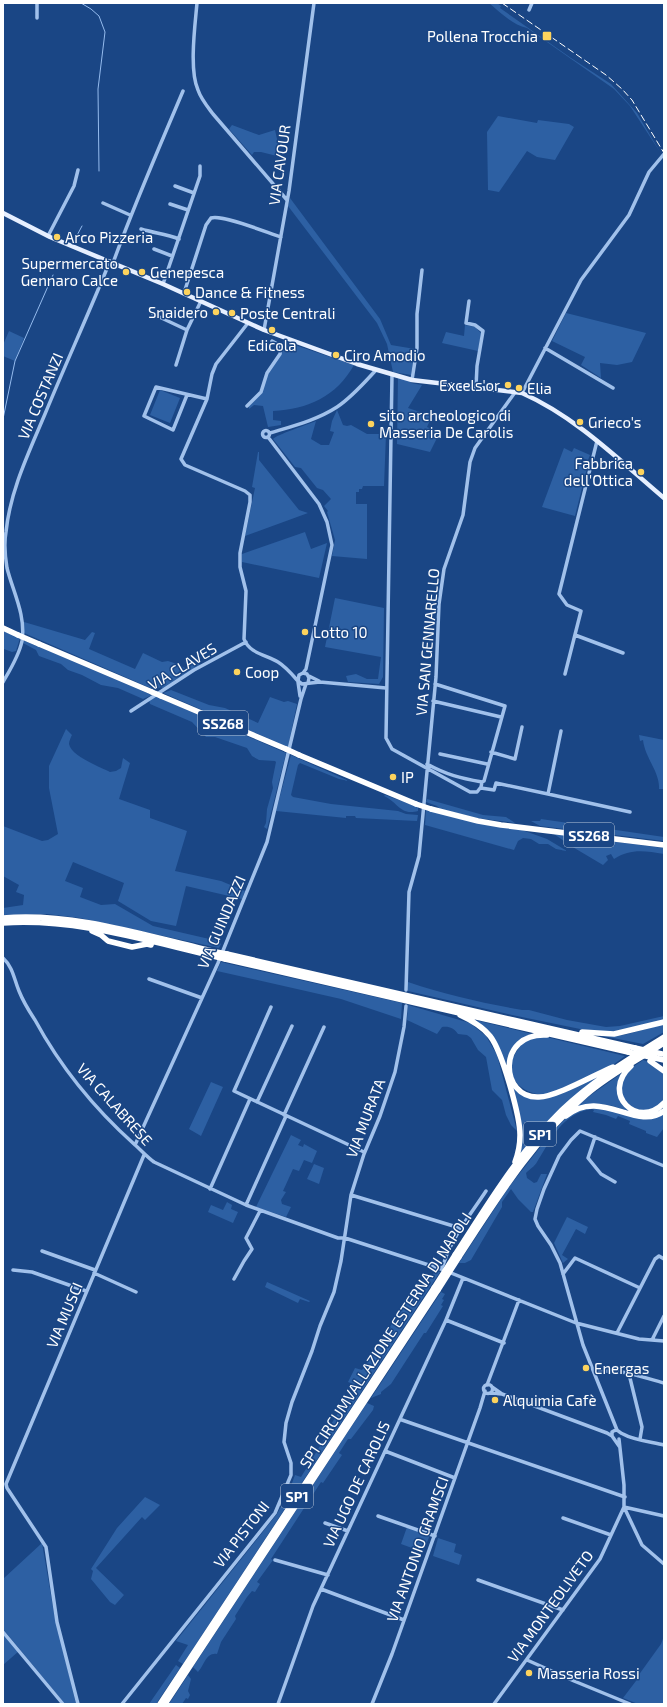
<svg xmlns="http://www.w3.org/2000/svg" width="667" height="1707" font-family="'Exo 2',sans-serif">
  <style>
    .green { fill: #2d60a3 }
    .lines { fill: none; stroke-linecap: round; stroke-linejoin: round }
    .stream { stroke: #94bbee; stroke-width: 1 }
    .minor { stroke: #a1c1eb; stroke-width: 3.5 }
    .major { stroke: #e6efff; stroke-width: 4.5 }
    .highway { stroke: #fff; stroke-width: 5.5 }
    .rail { stroke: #fff; stroke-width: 1; stroke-dasharray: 7 3; stroke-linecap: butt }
    .highway-bridge { stroke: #fff; stroke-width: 5.5 }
    .poi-dot { fill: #fdd35d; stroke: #1a4685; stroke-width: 1.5 }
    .labels { text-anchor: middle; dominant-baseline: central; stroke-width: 3; stroke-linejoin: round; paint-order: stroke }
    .shield { fill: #1a4685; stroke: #bac8da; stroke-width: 1 }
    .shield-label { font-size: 14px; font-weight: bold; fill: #fff }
    .poi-label { font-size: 15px; fill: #fff; stroke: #1a4685; text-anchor: start }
    .street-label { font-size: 15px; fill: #fff; stroke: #1a4685 }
  </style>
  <rect width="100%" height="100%" fill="#1a4685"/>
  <!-- green -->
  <path class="green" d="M489 3H497L501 6 500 8 571 58 611 84 637 113 660 152 630 106 614 89 527 28C512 25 500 12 489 3Z
    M498 116 537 123 538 120 569 124 574 127 555 160 537 157 527 151 499 192 488 190 487 132Z
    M232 125 259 135 275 130 281 157 261 152H254L252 155 229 129Z
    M290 198 380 319 391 345 415 349 411 375 393 372 387 344 377 323 288 206Z
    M566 313 646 333 632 362 617 365 600 363 601 378 581 365 585 357 552 341Z
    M465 325 475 327 481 333 478 351 442 343 446 332 464 336Z
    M9 331 24 338 15 361 3 356V345Z
    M283 341 354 365C336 397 308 409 273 411V420L281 421V425L268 427 263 406 254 405 249 409V406L261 393 268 372 281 354Z
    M398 378 411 381V383L422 385 408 408 432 416 427 427 436 431 435 434 438 436 430 452 397 444Z
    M160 390 180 398 170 423 150 415Z
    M337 410 343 425 347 426 351 425 367 434H386L384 486H363L362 489H359V492H356V504H367V559L332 556 335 540 327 512 328 511 324 506 331 499 323 490 317 488 301 468 295 467 273 439C276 435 309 424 316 421L311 439 321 445H329L334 432 330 431 332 421Z
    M564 448 572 452 574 448 590 455 588 460 582 458 580 465 587 468 575 516 542 507Z
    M258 452H259V460L299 510 308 513 245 536 255 488 252 487Z
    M305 532 311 549 327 543 319 578 242 562V554Z
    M335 598 384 608 383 677 379 684 348 682 346 676 356 674 367 679H378L381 657 325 647Z
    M24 622 85 640 92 632 95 633 89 649 135 669 143 653 162 662 168 661 177 664 187 669 194 663 201 665 164 689 161 687 155 690 24 633Z
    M3 631 20 638 16 651 12 652 4 649Z
    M23 640 152 695 143 699 118 688 101 685 82 675 68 670 61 664 39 656 36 650 23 643Z
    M171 690 209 705 225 708 258 723 270 697 284 702 288 701 297 704 288 747 163 693Z
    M155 696 286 753 267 829 264 827 266 823 267 809 273 788 272 782 276 762 275 761 259 760 252 756 247 748 215 737H206L192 722 150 704 149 700Z
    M66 729 72 735C71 737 69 741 69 744 71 756 100 767 110 772L116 771 121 768 123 758 130 763 119 799 150 810V818L187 831 175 871 221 881 245 891 242 899 186 886 176 926 151 921 118 901 124 883 73 862 65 881 83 888 80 897 101 905 115 904 153 926 218 941 221 944 219 948 80 918 47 914 3 915V908L23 905 24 895 16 892 19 885 3 876V826L42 841 48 840 58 834 49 788V766Z
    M639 735 664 740V789H659C660 772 645 758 643 740L640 741Z
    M291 755 349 781 339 779 300 763 298 765 291 795 293 797 331 804 398 811 406 814 418 815 417 821 356 818 355 816H346V818L276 811Z
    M385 795 418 807V811C400 816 398 802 384 796Z
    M427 799 483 815 506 817 515 823 477 818 440 809 437 806 426 802Z
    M426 810 492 826 522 830 547 839 567 851 556 849 548 844H539L531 839 523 838 518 841 514 850 425 825Z
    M541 819 664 837V841L540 826 531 821H540Z
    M554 834 664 848V854C645 851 631 848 614 859L611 854 606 856 608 860 603 865 571 846Z
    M221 962 402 1003 401 1019 341 999 217 971Z
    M408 982C446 995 483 1003 522 1010H529L567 1020 606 1027 620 1026 664 1016V1020L611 1032 585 1030 512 1015 408 991Z
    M408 1005 470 1023 486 1036 497 1055 517 1131 511 1125 506 1115 502 1100 492 1090 486 1057 478 1050 471 1038 467 1035 458 1034C454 1028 449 1026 442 1027L437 1034 407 1020Z
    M471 1019 532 1034C518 1038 504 1052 507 1068 508 1074 512 1081 514 1086L539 1099 604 1073 556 1113 518 1157 521 1132 499 1049Z
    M664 1024V1032L643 1044 603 1036 624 1035Z
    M542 1036 625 1056 613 1065 549 1094C523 1098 499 1074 517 1051 519 1048 521 1043 524 1041 529 1038 537 1038 542 1036Z
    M643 1060 649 1062 664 1073V1101C660 1103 656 1109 651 1110 634 1114 616 1097 622 1079 625 1071 636 1065 643 1060Z
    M622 1073 620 1076 619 1094 636 1112 664 1105V1108C640 1123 624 1105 600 1104 592 1104 583 1107 575 1108L588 1097Z
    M211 1082 223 1087 201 1136 189 1129Z
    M597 1107 617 1112H664V1128L657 1137 646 1133V1131L629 1124 630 1121 618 1116 616 1119 606 1115 593 1112 594 1110 592 1109C562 1113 551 1140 537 1162 535 1166 530 1169 526 1173L527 1178 534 1183 537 1182 541 1174H547L533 1212H531L518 1199 511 1189 502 1202V1207L471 1260 465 1263H459L509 1187 552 1132 567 1117 579 1111Z
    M291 1135 301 1140 298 1145 303 1147 304 1144 317 1151 312 1163 304 1160 299 1171 293 1169 283 1191 286 1192 281 1200 282 1204 291 1207 286 1217 256 1207Z
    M314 1164 324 1168 319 1184 307 1179Z
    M227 1202 232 1205 231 1209 238 1212 233 1223 208 1212 211 1205 223 1210Z
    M567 1217 588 1227 585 1234 576 1229 562 1255 568 1259 563 1263 554 1243Z
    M435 1271 440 1272 183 1664 178 1661 188 1645 176 1641 277 1514 288 1494 295 1475 301 1477 328 1433 326 1432 356 1385 348 1382 355 1368 362 1370 421 1279 428 1282Z
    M267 1282 310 1301 309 1302 300 1299 298 1303 265 1287Z
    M441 1292 445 1294 442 1299 444 1300 441 1305 443 1306 426 1333H424L391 1384 381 1392V1394L371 1398Z
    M367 1403 374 1406 373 1410 351 1439H348L339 1453 342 1455 323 1483 321 1482 271 1559 273 1560 257 1582 260 1584 255 1592 252 1591 247 1597 235 1616 236 1619 221 1642 217 1654C206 1652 204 1666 198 1672L193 1667Z
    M145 1497 160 1505 145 1520 142 1517 96 1568 124 1595 115 1605 110 1602 91 1579 93 1571 91 1569 117 1528Z
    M407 1527 430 1535 423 1552 401 1544Z
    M438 1538 456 1544 454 1552 462 1555 459 1565 433 1556Z
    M42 1543 54 1613 76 1704H65L3 1629V1579Z
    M3 1633 19 1651 3 1665Z
    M664 1636V1704H638L623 1698 639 1677 638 1676 661 1644Z
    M176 1665 180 1668 156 1704H149Z
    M188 1675 191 1679 188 1691 190 1695 188 1699 186 1698 182 1704H169Z"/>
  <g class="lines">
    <!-- stream -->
    <path class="stream" d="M81 3 91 9 99 16 105 32 98 89 99 171
      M74 241 82 226
      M3 419 15 361 53 275"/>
    <!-- minor -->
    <path class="minor" d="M197 3C195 26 189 70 198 90 201 99 207 106 213 114L287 200
      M529 10 532 3
      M37 18V3
      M175 186 194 193
      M103 203 130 215
      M170 204 188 210
      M141 229C154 233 166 234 179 239
      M48 236 74 186 78 170
      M154 249 172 256
      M113 263C134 205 159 148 183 91
      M163 284 200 176V166
      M184 293 206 225 211 218C222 214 268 233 281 237
      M469 301 466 323 475 325 483 331 477 366 476 387
      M153 314 187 330
      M248 323 216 364 212 374 207 399 181 459 185 465 245 491 250 495V502L240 553V567L246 591 244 639C249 653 266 655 278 662 286 667 291 673 297 680
      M264 330 289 191 314 3
      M545 348 613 388
      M176 365 187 330 201 301
      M392 375 386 738 392 749 470 792H477L481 787 482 782
      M412 380 417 348V314L422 270
      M522 393 581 280 629 215 649 172 664 154
      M187 395 173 430 144 416 156 387 207 399
      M247 406 261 392 267 373 280 354 281 346 272 341
      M262.5 434a3.5 3.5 0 1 1 7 0a3.5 3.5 0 1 1-7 0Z
      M270 433C293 426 317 420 337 407 352 397 364 383 376 370
      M268 437 319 504 327 522 332 545 306 669 303 673
      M575 635 623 653
      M565 674 581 611 567 605 559 594 597 441
      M309 676 319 681
      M3 682C10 670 19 656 22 641 26 615 13 592 7 568 5 556 4 543 6 532 10 491 29 452 45 414 66 363 89 313 110 261
      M298 682 300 696
      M308 683 309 678 307 674 303 673 299 675 298 681 302 684 320 682 386 688
      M433 701 501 717
      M131 711 194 670 246 642
      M491 752 515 759 522 727
      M440 754 487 764
      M427 764C447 775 460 778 482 782L484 781 505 706 435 684
      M481 788 494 790 496 783 548 794 561 731
      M548 794 630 812
      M3 958C13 967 14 979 19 991 23 1001 29 1011 35 1020 60 1066 95 1109 134 1144 141 1150 146 1156 154 1162L246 1205 338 1238H345L441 1269 576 1323 639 1339 664 1341
      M149 979 202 998
      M406 990 409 892 419 856 436 677 439 604 444 569 463 515 470 462 475 448 516 391
      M271 1007 234 1091 364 1152
      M257 1102 292 1026
      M284 1115 324 1027
      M595 1137 588 1158 601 1174 615 1182
      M135 1145 218 963 267 842 301 699 306 684
      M210 1189 250 1099
      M351 1195 460 1228
      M246 1205 286 1116
      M42 1251 95 1270
      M441 1269C445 1263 445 1257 448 1252 457 1230 473 1211 486 1191
      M13 1270 32 1272 86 1291
      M94 1273 136 1292
      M563 1274 575 1258 640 1288
      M234 1279 244 1261 252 1249 246 1238 260 1211
      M446 1320 504 1343
      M617 1333 655 1259 659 1256 664 1259
      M652 1340 664 1316
      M595 1373C615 1366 644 1378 664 1383
      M629 1374 642 1427 640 1439
      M483.5 1389a4.5 4.5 0 1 1 9 0a4.5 4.5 0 1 1-9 0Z
      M487 1385 519 1300
      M492 1387 502 1394 607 1433 612 1436
      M490 1393 502 1394
      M402 1420 625 1497
      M617 1430 583 1345 560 1263 551 1245 538 1226 535 1219 537 1209 544 1189 559 1156 571 1140 580 1131 664 1166
      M619 1446 612 1436V1432C618 1428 618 1432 623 1434 633 1440 652 1442 664 1445
      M385 1451 455 1478
      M624 1507 642 1545 664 1564
      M624 1507 664 1516
      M378 1516 435 1536
      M563 1518 611 1535
      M325 1523 348 1531
      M275 1560 328 1575
      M478 1580 563 1610
      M321 1589 404 1620
      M3 1632 63 1704
      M527 1660 574 1681 630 1704
      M78 1704 57 1622 46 1547 7 1488 6 1484 144 1155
      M122 1704 275 1513 291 1475V1463L284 1442 286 1423 292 1402 312 1351 320 1326 334 1292 341 1261 351 1195 364 1154 380 1116 395 1072 404 1027 406 1006
      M278 1704 313 1606 446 1320 463 1278
      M372 1704 392 1654 480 1408 485 1391
      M494 1704 600 1559 624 1507V1485L619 1439"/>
    <!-- major -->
    <path class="major" d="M3 213 50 237 163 284 264 330 357 364 412 380 522 393C576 417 619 460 664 498"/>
    <!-- highway -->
    <path class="highway" d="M3 628 18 635
      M39 644 152 692
      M161 696 286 749
      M299 755 416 804
      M431 809 478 821 501 825 664 845
      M3 918C75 912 146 936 216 952
      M3 923C74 918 144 940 213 956
      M92 931 101 935 108 941 132 947 147 944 151 945
      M227 954 635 1048
      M225 959 628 1052
      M460 1015C471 1020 482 1026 490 1036 502 1051 520 1116 520 1135 520 1144 518 1154 515 1162
      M582 1032 614 1034 664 1022
      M547 1035C496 1032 500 1099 539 1097 556 1097 596 1074 613 1067
      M655 1058 664 1060
      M650 1061 664 1071
      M631 1066C600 1094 638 1130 664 1103
      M566 1116C601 1087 636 1132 664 1111
      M455 1255C488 1204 519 1152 562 1110 592 1081 629 1059 664 1037
      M459 1257C497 1199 533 1140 586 1095 609 1075 638 1060 664 1043
      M160 1704 434 1288
      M165 1704 438 1290"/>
    <!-- rail -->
    <path class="rail" d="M502 3 606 75 622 89 632 100 664 153"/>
    <!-- highway-bridge -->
    <path class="highway-bridge" d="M18 635 39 644
      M152 692 161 696
      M286 749 299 755
      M416 804 431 809
      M216 952 227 954
      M213 956 225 959
      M635 1048 662 1054
      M628 1052 655 1058
      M434 1288 455 1255
      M438 1290 459 1257"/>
  </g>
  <!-- markers -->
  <g class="poi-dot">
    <rect x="542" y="31" width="10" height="10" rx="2"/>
    <circle cx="57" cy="237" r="4"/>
    <circle cx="126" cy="272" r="4"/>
    <circle cx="142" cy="272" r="4"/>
    <circle cx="187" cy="292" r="4"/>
    <circle cx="216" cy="312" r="4"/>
    <circle cx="232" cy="313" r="4"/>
    <circle cx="272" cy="330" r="4"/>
    <circle cx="336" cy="355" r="4"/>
    <circle cx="508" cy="385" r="4"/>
    <circle cx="519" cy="388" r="4"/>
    <circle cx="580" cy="422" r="4"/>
    <circle cx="371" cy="424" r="4"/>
    <circle cx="641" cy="472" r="4"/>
    <circle cx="305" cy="632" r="4"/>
    <circle cx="237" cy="672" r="4"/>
    <circle cx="393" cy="777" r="4"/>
    <circle cx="586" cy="1368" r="4"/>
    <circle cx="495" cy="1400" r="4"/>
    <circle cx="529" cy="1673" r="4"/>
  </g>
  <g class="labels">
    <!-- shield labels -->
    <g class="shield">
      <rect x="198" y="711" width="50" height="24" rx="3"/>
      <rect x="564" y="823" width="50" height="24" rx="3"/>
      <rect x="524" y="1122" width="32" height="24" rx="3"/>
      <rect x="281" y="1484" width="32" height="24" rx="3"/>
    </g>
    <g class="shield-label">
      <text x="223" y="723">SS268</text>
      <text x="589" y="835">SS268</text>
      <text x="540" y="1134">SP1</text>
      <text x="297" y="1496">SP1</text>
    </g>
    <!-- poi labels -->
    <g class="poi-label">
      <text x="538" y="36" text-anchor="end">Pollena Trocchia</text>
      <text x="65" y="237">Arco Pizzeria</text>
      <text x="118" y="263" text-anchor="end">Supermercato<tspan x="118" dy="17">Gennaro Calce</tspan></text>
      <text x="150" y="272">Genepesca</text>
      <text x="195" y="292">Dance &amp; Fitness</text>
      <text x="208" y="312" text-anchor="end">Snaidero</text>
      <text x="240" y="313">Poste Centrali</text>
      <text x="272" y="345" text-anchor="middle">Edicola</text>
      <text x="344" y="355">Ciro Amodio</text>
      <text x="500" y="385" text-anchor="end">Excels'or</text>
      <text x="527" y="388">Elia</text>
      <text x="379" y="415">sito archeologico di<tspan x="379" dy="17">Masseria De Carolis</tspan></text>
      <text x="588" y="422">Grieco's</text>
      <text x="633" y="463" text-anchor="end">Fabbrica<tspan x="633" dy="17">dell'Ottica</tspan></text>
      <text x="313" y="632">Lotto 10</text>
      <text x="245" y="672">Coop</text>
      <text x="401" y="777">IP</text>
      <text x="594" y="1368">Energas</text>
      <text x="503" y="1400">Alquimia Cafè</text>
      <text x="537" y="1673">Masseria Rossi</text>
    </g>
    <!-- street labels -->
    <g class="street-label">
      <text transform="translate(279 165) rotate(-82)">VIA CAVOUR</text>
      <text transform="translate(40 396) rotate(-67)">VIA COSTANZI</text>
      <text transform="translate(427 642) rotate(-85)">VIA SAN GENNARELLO</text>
      <text transform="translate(182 666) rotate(-31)">VIA CLAVES</text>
      <text transform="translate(221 922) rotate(-67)">VIA GUINDAZZI</text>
      <text transform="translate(115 1104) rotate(48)">VIA CALABRESE</text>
      <text transform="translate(365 1118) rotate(-69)">VIA MURATA</text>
      <text transform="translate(64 1315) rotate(-67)">VIA MUSCI</text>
      <text transform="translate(385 1340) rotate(-57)">SP1 CIRCUMVALLAZIONE ESTERNA DI NAPOLI</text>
      <text transform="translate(356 1484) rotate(-65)">VIA UGO DE CAROLIS</text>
      <text transform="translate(241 1534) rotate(-52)">VIA PISTONI</text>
      <text transform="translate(417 1549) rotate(-70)">VIA ANTONIO GRAMSCI</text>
      <text transform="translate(550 1606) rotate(-54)">VIA MONTEOLIVETO</text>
    </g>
  </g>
  <!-- border -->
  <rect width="667" height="1707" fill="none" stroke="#ffffff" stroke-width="8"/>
</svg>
